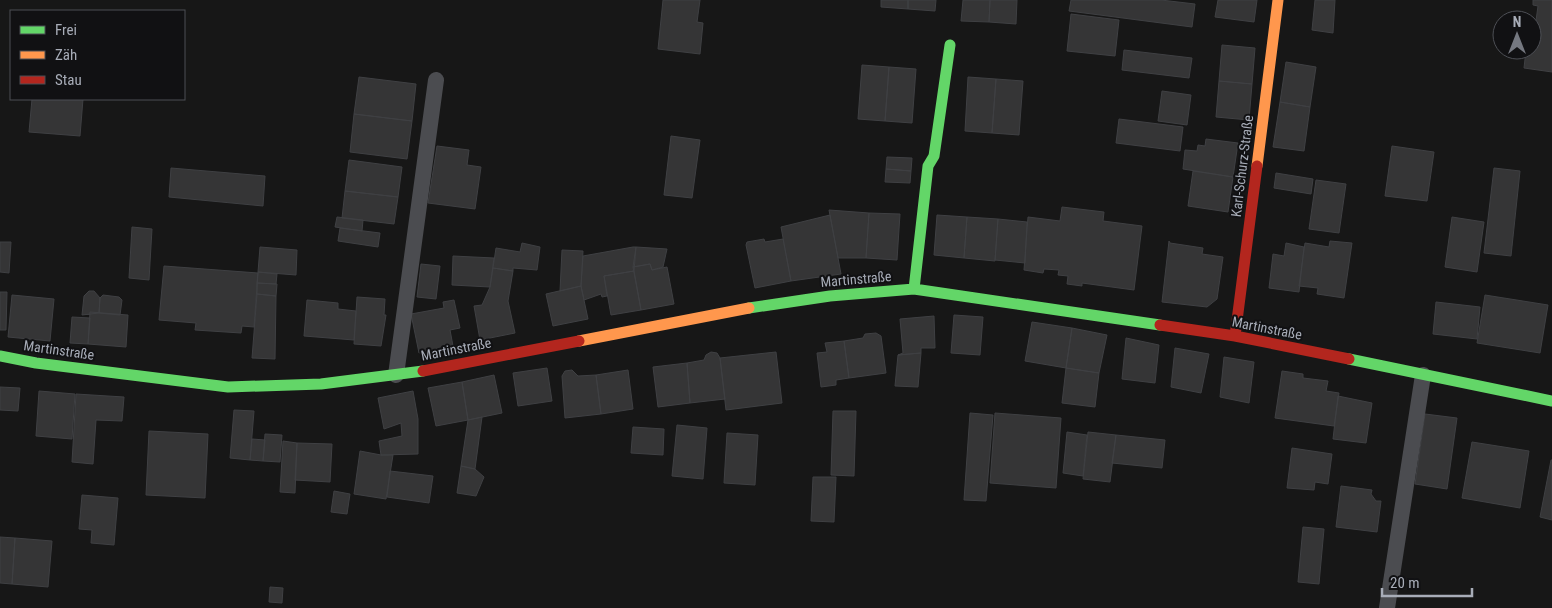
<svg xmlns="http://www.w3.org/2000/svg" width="1552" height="608" font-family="'Roboto Condensed',sans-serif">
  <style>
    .building { fill: #353536; stroke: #3f4043 }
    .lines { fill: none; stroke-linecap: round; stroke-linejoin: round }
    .lane { stroke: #4b4c50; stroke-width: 16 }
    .fast { stroke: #63d668; stroke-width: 11 }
    .slow { stroke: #ff974d; stroke-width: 11 }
    .jam { stroke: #b3261e; stroke-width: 11 }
    .labels { text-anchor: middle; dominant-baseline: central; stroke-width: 4; stroke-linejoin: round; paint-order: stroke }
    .street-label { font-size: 14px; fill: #a8adb8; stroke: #111113 }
  </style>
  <rect width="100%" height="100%" fill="#171717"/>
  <!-- building -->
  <path class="building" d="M663 0H700L697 22 703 23 700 54 658 49Z
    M881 0H908V9L881 7Z
    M908 0H936L935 11 908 9Z
    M963 0H990L989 22 961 21Z
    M990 0H1017L1016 24 989 22Z
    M1071 0H1161L1195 4 1192 27 1069 11Z
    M1218 0H1257L1254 22 1215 17Z
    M1315 0H1335L1333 33 1312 30Z
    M1533 0H1552V72L1524 68 1526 50H1532L1538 6 1533 5Z
    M1071 14 1119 20 1115 56 1067 51Z
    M1222 45 1255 48 1252 84 1219 81Z
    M1124 50 1192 58 1189 78 1122 70Z
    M1286 62 1316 67 1310 107 1280 102Z
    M862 65 889 67 885 121 858 119Z
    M889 67 916 69 912 123 885 121Z
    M359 77 416 84 412 121 354 114Z
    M968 77 996 79 992 133 965 131Z
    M996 79 1023 81 1019 135 992 133Z
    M1219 81 1252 84 1249 120 1216 117Z
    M1162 91 1191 95 1187 125 1158 121Z
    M32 99H83L80 136 29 132Z
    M1280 102 1310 107 1304 151 1273 147Z
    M354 114 412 121 407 159 350 152Z
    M1119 119 1183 127 1180 151 1116 143Z
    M671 136 700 140 692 198 664 195Z
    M1206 139 1238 143 1233 177 1183 169 1185 150 1197 151 1198 145 1205 146Z
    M437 146 469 150 467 165 481 167 475 209 428 203Z
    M1392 146 1434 152 1427 201 1385 196Z
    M887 157 912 158 911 171 886 169Z
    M349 160 402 167 398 197 345 191Z
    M171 168 265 176 263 206 169 197Z
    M1494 168 1520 171 1511 256 1484 253Z
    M886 169 911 171 910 183 885 182Z
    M1193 171 1233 177 1228 212 1188 206Z
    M1276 173 1313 179 1311 194 1274 188Z
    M1316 180 1346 184 1339 233 1309 229Z
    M345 191 398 197 394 224 342 218Z
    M1062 207 1104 212 1103 221 1142 226 1134 290 1082 283V286L1067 284 1068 276 1058 275 1059 270 1044 269 1043 273 1024 270 1028 217 1060 221Z
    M829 210 869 213 866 258H838Z
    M869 213 900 214 897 260 866 258Z
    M830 215 841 274 791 281 781 227Z
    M937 215 967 217 964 258 934 255Z
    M337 217 363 220 362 231 335 227Z
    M967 217 998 219 995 261 964 258Z
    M1452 217 1484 222 1477 272 1445 267Z
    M998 219 1027 222 1025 263 995 260Z
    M132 227 152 229 149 280 129 278Z
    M340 228 380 233 378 247 338 241Z
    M764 239 765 242 783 239 791 281 755 288 746 245 747 242Z
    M1169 241 1170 243 1203 248 1202 254 1223 257 1217 299 1207 307 1162 302Z
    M1330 241 1352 243 1344 298 1317 294 1318 288 1299 286 1305 243 1329 247Z
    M0 242H11L9 273 0 272Z
    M522 243 540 247 537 270 513 268V271L493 268 496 248 520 252Z
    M1286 243 1304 247 1299 292 1269 288 1273 254 1284 256Z
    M260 247 297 250 296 275 258 272Z
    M633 247H636L634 271 604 276 607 296 602 297 601 294 584 300 581 286 583 256Z
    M636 247 667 249 663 267 652 270 650 264 633 267Z
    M562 250 583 251 581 286 560 291Z
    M453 256 494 258 490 287 452 285Z
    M421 264 440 266 436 299 417 297Z
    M650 264 652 270 667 267 674 304 641 310 633 267Z
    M164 266 258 273 254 327 242 326 241 333 195 330 196 323 159 320Z
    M493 268 513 271 508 301 515 333 480 340 474 306 482 305 490 287Z
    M634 271 641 310 611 315 604 276Z
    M258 272 277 274 276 284 257 283Z
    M257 283 277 284 276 296 257 294Z
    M581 286 588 319 553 326 546 294Z
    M89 291H94L100 298 99 313 82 315 84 296Z
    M0 292H7L6 330H0Z
    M257 294 276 296 275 359 252 358Z
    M12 295 54 299 50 341 8 337Z
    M103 295 119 297 122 300 120 315 99 313 100 298Z
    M1485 295 1548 305 1540 353 1477 343Z
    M357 297 385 299 384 315H386L381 346 354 344Z
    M307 300 338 303V309L356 311 354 340 304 336Z
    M454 300 460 328 450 330 453 346 419 353 411 314 444 308 443 302Z
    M1436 302 1480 307 1477 339 1433 334Z
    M90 312 128 315 126 347 88 344Z
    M954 315 983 317 980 355 951 353Z
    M934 316 935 348H921V353L898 355 903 353 900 319Z
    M72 317 90 318 88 344 70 343Z
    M1032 322 1072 328 1066 368 1025 361Z
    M1072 328 1107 335 1099 373 1066 368Z
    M876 333 881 336 886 373 849 378 844 341 863 338 865 334Z
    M1126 338 1159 345 1155 383 1122 379Z
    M844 341 849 378 836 380V385L821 387 817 353 827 352 825 343Z
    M1175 348 1209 354 1201 393 1171 387Z
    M711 352 717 353 720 358 725 399 690 403 687 363 704 360 706 355Z
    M776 352 782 403 726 410 720 358Z
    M921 353 918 387 895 386 898 355Z
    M1224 357 1254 362 1249 403 1220 397Z
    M687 363 690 403 658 407 653 367Z
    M547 368 552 401 518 406 513 373Z
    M1066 368 1099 373 1095 407 1062 403Z
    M572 370 578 376 596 375 601 414 565 418 562 376 565 371Z
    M628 370 633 409 601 414 596 375Z
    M1282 371 1303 374V378L1328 381 1326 391 1339 393 1334 426 1275 418Z
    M494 375 502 413 468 420 462 382Z
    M462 382 468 420 436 426 428 388Z
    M0 387 20 388 18 411 0 410Z
    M39 391 75 394 72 439 36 436Z
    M413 391 418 419V454L381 455 379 441 402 436 401 423 384 429 378 398Z
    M76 394 124 397 122 421 96 420 93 464 72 462Z
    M1338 396 1372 403 1366 443 1333 439Z
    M234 410 254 411 250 460 230 458Z
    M833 411H856L854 476 831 475Z
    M970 413 993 415 986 501 964 500Z
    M995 413 1061 418 1056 488 990 483Z
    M1425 414 1457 418 1447 489 1415 484Z
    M482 417 475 469 461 466 468 420Z
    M677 425 707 428 703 479 672 476Z
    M633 427 664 429 663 455 631 453Z
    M149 431 208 434 205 498 146 495Z
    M1067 432 1087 435 1083 476 1063 473Z
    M1088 432 1116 435 1110 482 1083 479Z
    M727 433 758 435 755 485 724 483Z
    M265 434 282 435 280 462 263 461Z
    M1116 435 1165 440 1162 468 1112 463Z
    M252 439 265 440 263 461 250 460Z
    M283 441 297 443 295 493 280 492Z
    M1472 442 1529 451 1520 508 1462 498Z
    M297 443 332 444 330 482 295 480Z
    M1292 448 1332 454 1328 484 1315 482 1314 490 1287 488Z
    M360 451 381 455H393L386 499 354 494Z
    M1551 460H1552V520L1540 517Z
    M461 466 475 469 484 477 476 496 457 493Z
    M390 471 433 476 429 503 387 497Z
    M813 477H836L834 522 811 521Z
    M1341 486 1372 490 1371 494 1376 501H1381L1377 532 1336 527Z
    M334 491 350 494 347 514 331 512Z
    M82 495 118 498 114 545 91 543 92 530 79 529Z
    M1303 527 1324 529 1319 584 1298 582Z
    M0 537 15 538 12 584 0 583Z
    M15 538 52 541 48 587 12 584Z
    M270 587 283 588 282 603 269 602Z"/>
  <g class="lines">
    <!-- lane -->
    <path class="lane" d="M396 375 436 80
      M1387 608 1423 375"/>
    <!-- fast -->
    <path class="fast" d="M914 289 928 166 934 156 950 45
      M749 308 830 296 914 289 1160 325
      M0 356 36 363 228 387 321 384 423 371
      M1349 359 1552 401"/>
    <!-- slow -->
    <path class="slow" d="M1257 166 1278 0
      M579 341 749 308"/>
    <!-- jam -->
    <path class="jam" d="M1160 325 1235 336 1349 359
      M1235 336 1257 166
      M423 371 579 341"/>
  </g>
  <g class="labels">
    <!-- street labels -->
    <g class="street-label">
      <text transform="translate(1242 166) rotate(-83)">Karl-Schurz-Straße</text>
      <text transform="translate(856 279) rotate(-5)">Martinstraße</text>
      <text transform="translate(1267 328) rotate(11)">Martinstraße</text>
      <text transform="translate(456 349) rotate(-11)">Martinstraße</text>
      <text transform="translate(59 350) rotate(8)">Martinstraße</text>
    </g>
  </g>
  <!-- legend -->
  <rect x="10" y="10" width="175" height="90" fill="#111113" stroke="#4d4f55"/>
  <rect x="20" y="26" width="25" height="8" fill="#63d668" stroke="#4d4f55"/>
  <text x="55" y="35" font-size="15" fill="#a8adb8">Frei</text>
  <rect x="20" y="51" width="25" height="8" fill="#ff974d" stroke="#4d4f55"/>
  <text x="55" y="60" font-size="15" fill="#a8adb8">Zäh</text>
  <rect x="20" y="76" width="25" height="8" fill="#b3261e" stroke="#4d4f55"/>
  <text x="55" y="85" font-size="15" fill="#a8adb8">Stau</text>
  <!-- north arrow -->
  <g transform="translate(1517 35)"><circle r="24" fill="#111113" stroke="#4d4f55"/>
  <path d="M0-4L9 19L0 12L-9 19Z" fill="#757880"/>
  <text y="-8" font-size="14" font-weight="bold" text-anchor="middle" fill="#a8adb8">N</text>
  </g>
  <!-- scale -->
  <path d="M1382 588v8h90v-8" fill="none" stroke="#a8adb8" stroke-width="2.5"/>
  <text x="1390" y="588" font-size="15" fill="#a8adb8" stroke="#111113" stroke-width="4" paint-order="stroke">20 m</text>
</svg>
